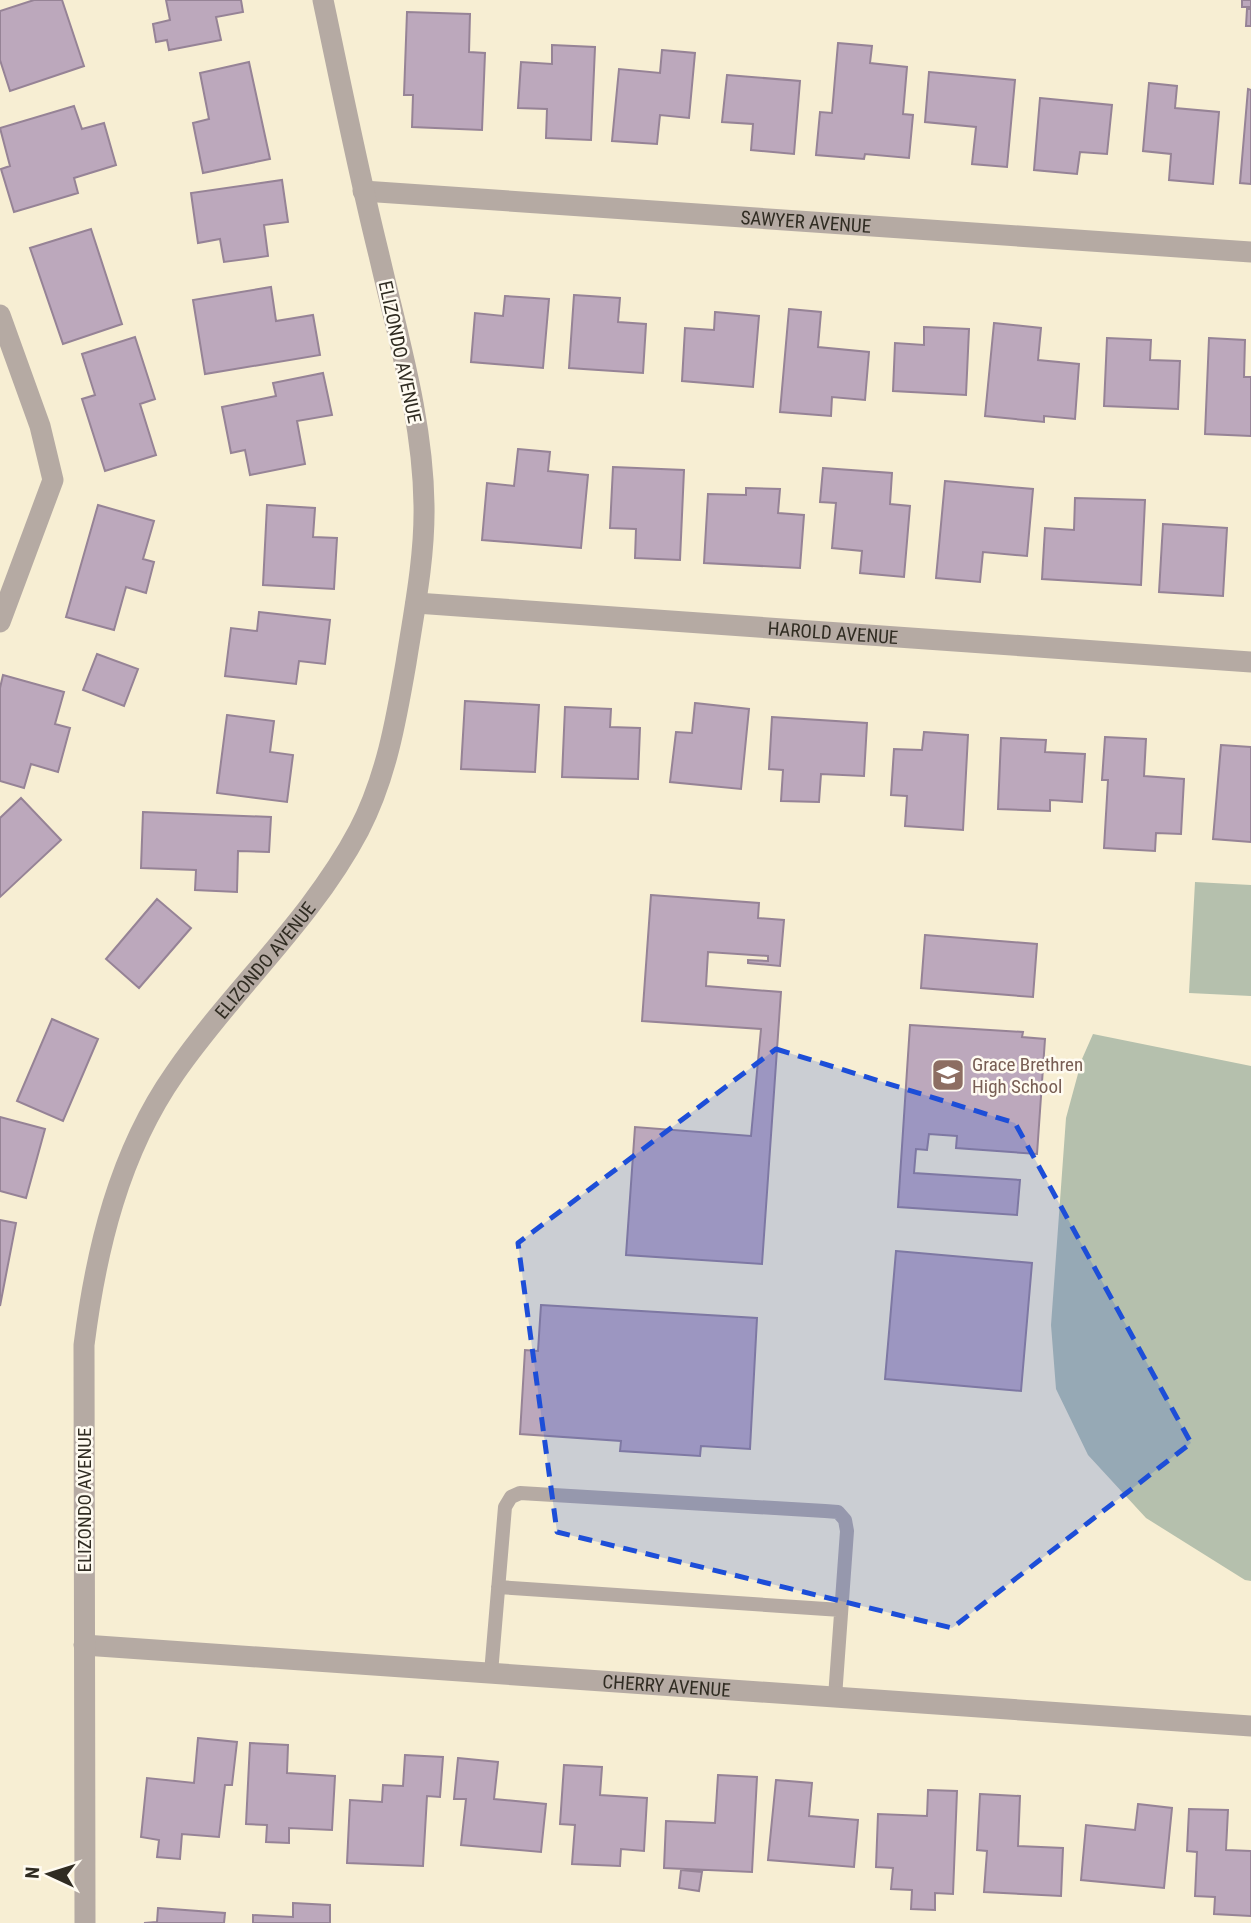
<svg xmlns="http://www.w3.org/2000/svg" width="1251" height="1923" font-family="'Roboto Condensed',sans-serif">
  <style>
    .green { fill: #b5c0ad }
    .building { fill: #bca8bc; stroke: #968396; stroke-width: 2 }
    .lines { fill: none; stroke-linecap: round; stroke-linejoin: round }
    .service { stroke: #b5aaa3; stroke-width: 14 }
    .minor { stroke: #b5aaa3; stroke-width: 21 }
    .marked { fill: #1d4ed8; fill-opacity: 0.2; stroke: #1d4ed8; stroke-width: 5; stroke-dasharray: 14 9; stroke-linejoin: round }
    .labels { text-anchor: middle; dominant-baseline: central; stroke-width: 5; stroke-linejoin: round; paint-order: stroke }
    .street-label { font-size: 19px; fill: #302c22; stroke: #fffbf1 }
    .education-label { font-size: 19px; fill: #785e54; stroke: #fffbf1; text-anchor: start }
  </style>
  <rect width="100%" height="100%" fill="#f7eed3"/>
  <!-- green -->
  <path class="green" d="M1195 882 1251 885V996L1189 993Z
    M1093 1034 1251 1066V1581L1245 1580 1146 1518 1088 1455 1056 1389 1051 1325 1066 1118 1082 1059Z"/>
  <!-- building -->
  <path class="building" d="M34 0H62L84 66 10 91 0 60V11Z
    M166 0H241L243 12 216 17 221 40 169 50 167 40 156 42 153 24 170 20Z
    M1242 0H1251V7H1242Z
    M1247 9H1251V26H1246Z
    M407 12 470 14 469 52 485 53 482 130 412 127 413 95H404Z
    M838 43 872 46 870 63 907 67 903 114 913 115 909 158 865 154 864 159 816 155 820 112 832 113Z
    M552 45 595 47 591 140 546 138 547 109 518 108 521 62 552 64Z
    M662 50 695 53 689 118 660 115 657 144 612 141 619 69 660 73Z
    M249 62 270 159 203 173 193 123 209 119 200 73Z
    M929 72 1015 80 1007 167 972 164 976 127 925 122Z
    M727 75 800 81 794 154 751 150 753 124 722 122Z
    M1149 83 1177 86 1175 108 1219 112 1213 184 1169 180 1171 154 1143 151Z
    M1248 89 1251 90V184L1240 183Z
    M1040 98 1112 105 1107 154 1080 152 1077 174 1034 170Z
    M74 106 82 129 104 123 116 165 74 178 78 193 14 212 1 169 10 166 0 128Z
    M282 180 288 222 264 225 268 256 224 262 220 239 198 243 191 193Z
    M91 229 122 324 63 344 30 248Z
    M271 287 276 321 313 315 320 355 205 374 193 300Z
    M574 295 620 298 618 322 646 324 643 373 569 368Z
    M505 296 549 299 543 368 471 362 475 313 503 316Z
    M789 309 821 312 818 347 869 352 865 400 832 397 831 416 780 412Z
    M715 312 759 316 753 387 682 381 685 328 714 330Z
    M994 323 1041 328 1038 360 1079 364 1075 419 1044 416V422L985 416Z
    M924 327 969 329 966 395 893 391 895 343 924 345Z
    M135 337 155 399 140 404 156 455 105 471 82 399 95 395 82 354Z
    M1107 338 1151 340 1150 360 1180 361 1178 409 1104 406Z
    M1209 338 1245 340 1244 377H1251V436L1205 434Z
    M323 373 332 415 297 421 305 464 250 475 245 450 231 453 222 407 276 396 273 383Z
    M518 449 550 452 548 471 588 475 581 548 482 540 487 483 514 486Z
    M613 467 684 470 680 560 635 558 636 529 610 528Z
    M823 468 892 473 890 504 910 506 904 577 860 573 862 551 832 548 836 503 820 502Z
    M945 481 1033 489 1027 556 983 552 980 582 936 578Z
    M746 488 780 489 778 513 804 515 800 568 704 563 708 494 746 495Z
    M1075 498 1145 500 1141 585 1042 579 1045 528 1074 530Z
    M98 505 154 521 143 559 154 562 146 593 126 587 114 630 66 617Z
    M267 505 315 508 313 537 337 538 334 589 263 585Z
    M1163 524 1227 528 1223 596 1159 592Z
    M259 612 330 620 325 664 299 661 296 684 225 676 231 628 257 631Z
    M97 654 138 669 124 706 83 690Z
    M3 675 64 692 55 724 70 728 58 772 31 764 24 788 0 781V688Z
    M465 701 539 705 535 772 461 769Z
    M695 703 749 709 741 789 670 782 676 732 692 733Z
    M565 707 611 709 610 727 640 728 638 779 562 777Z
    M227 715 274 721 270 752 293 755 287 802 217 793Z
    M772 717 867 723 864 776 821 774 819 802 781 801 783 770 769 769Z
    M924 732 968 735 963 830 905 826 907 796 891 795 894 749 922 750Z
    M1105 737 1146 739 1144 776 1184 779 1181 834 1156 833 1155 851 1104 848 1108 780H1102Z
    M1001 738 1046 740 1045 752 1085 754 1082 802 1050 800V811L998 809Z
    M1221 745 1251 747V842L1213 839Z
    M21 798 61 840 0 897V818Z
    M143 812 271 817 269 852 238 851 237 892 195 890 196 870 141 868Z
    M651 895 759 903 758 918 784 920 780 966 748 963V960L768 961V956L708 952 706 986 781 992 762 1264 626 1255 635 1127 751 1136 761 1029 642 1021Z
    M157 899 191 928 139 988 106 959Z
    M925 935 1037 944 1033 997 921 988Z
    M52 1019 98 1039 63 1121 17 1101Z
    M910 1025 1023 1032 1022 1037 1045 1039 1037 1154 956 1148 957 1136 929 1134 927 1150 916 1149 914 1173 1020 1180 1017 1215 898 1207Z
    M0 1117 45 1129 26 1198 0 1191Z
    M0 1220 16 1223 0 1306Z
    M896 1251 1032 1263 1021 1391 885 1379Z
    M541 1305 757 1318 750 1449 701 1446 700 1456 620 1451 621 1441 520 1434 525 1350 538 1351Z
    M198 1738 237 1742 232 1785H225L219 1837 182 1834 180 1859 157 1857 159 1840 141 1837 147 1778 194 1783Z
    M250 1743 288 1745 287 1773 335 1776 332 1830 289 1828V1843L266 1842 267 1825 246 1824Z
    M405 1755 443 1757 440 1797 427 1796 423 1866 347 1863 350 1800 382 1802 383 1785 403 1786Z
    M458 1758 498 1762 494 1799 546 1804 541 1852 461 1845 466 1799H454Z
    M564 1765 602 1767 600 1795 647 1798 644 1851 621 1849 620 1866 572 1864 575 1825 560 1824Z
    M718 1775 757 1777 752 1872 664 1868 666 1821 715 1823Z
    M776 1780 812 1783 809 1816 858 1820 854 1867 768 1860Z
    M928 1790 957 1791 953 1894 935 1893V1910L911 1909 912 1890 891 1889 893 1868 876 1867 878 1814 927 1816Z
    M980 1794 1020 1796 1018 1846 1063 1848 1061 1896 984 1892 987 1851 977 1850Z
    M1138 1804 1172 1808 1164 1888 1081 1880 1086 1825 1135 1830Z
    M1189 1809 1228 1810 1226 1850 1251 1851V1916L1214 1914 1215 1897 1195 1896 1197 1852 1187 1851Z
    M681 1870 702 1872 699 1891 679 1888Z
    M293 1903 330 1905V1923H253V1915L293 1917Z
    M158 1908 225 1913 224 1923H144L157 1922Z"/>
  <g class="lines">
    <!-- service -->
    <path class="service" d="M498 1587 841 1610
      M491 1673 505 1507 511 1497 520 1493 825 1511 838 1512 845 1520 847 1531 835 1697"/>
    <!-- minor -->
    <g class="minor">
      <path id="s1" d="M363 191 1251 252"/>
      <path d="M0 315 40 426 53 480 0 622"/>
      <path id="s2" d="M416 603 1251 662"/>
      <path id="s3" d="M84 1645 1251 1726"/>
      <path id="s4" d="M85 1923 84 1345C96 1250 119 1153 175 1073 233 989 311 921 359 830 386 778 396 721 406 663 414 612 425 557 424 505 423 420 398 338 379 255 358 171 341 85 323 0"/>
    </g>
  </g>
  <!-- marked area -->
  <path class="marked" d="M776 1049 1015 1123 1191 1443 952 1628 557 1532 518 1243Z"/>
  <!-- icons -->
  <defs>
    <symbol id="school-square" viewBox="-11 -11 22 22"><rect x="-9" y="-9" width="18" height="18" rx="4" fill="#8d6e63" stroke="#fffbf1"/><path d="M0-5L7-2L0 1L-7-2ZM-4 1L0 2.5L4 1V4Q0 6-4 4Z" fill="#fff"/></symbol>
  </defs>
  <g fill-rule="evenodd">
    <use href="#school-square" x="929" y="1056" width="38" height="38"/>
  </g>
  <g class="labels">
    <!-- street labels -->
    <g class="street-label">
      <text stroke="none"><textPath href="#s1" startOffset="444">SAWYER AVENUE</textPath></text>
      <text transform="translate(400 352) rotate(78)">ELIZONDO AVENUE</text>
      <text stroke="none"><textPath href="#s2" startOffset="418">HAROLD AVENUE</textPath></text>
      <text stroke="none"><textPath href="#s4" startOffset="1012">ELIZONDO AVENUE</textPath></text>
      <text transform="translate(84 1500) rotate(-90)">ELIZONDO AVENUE</text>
      <text stroke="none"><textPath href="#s3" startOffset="584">CHERRY AVENUE</textPath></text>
    </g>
    <!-- education labels -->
    <g class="education-label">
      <text x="972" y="1064">Grace Brethren<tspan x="972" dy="22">High School</tspan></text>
    </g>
  </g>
  <!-- north arrow -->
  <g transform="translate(49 1874) rotate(274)" stroke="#fffbf1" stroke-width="5" paint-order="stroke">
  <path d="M0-5L12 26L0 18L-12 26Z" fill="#302c22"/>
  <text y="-10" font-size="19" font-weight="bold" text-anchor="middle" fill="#302c22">N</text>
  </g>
</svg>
